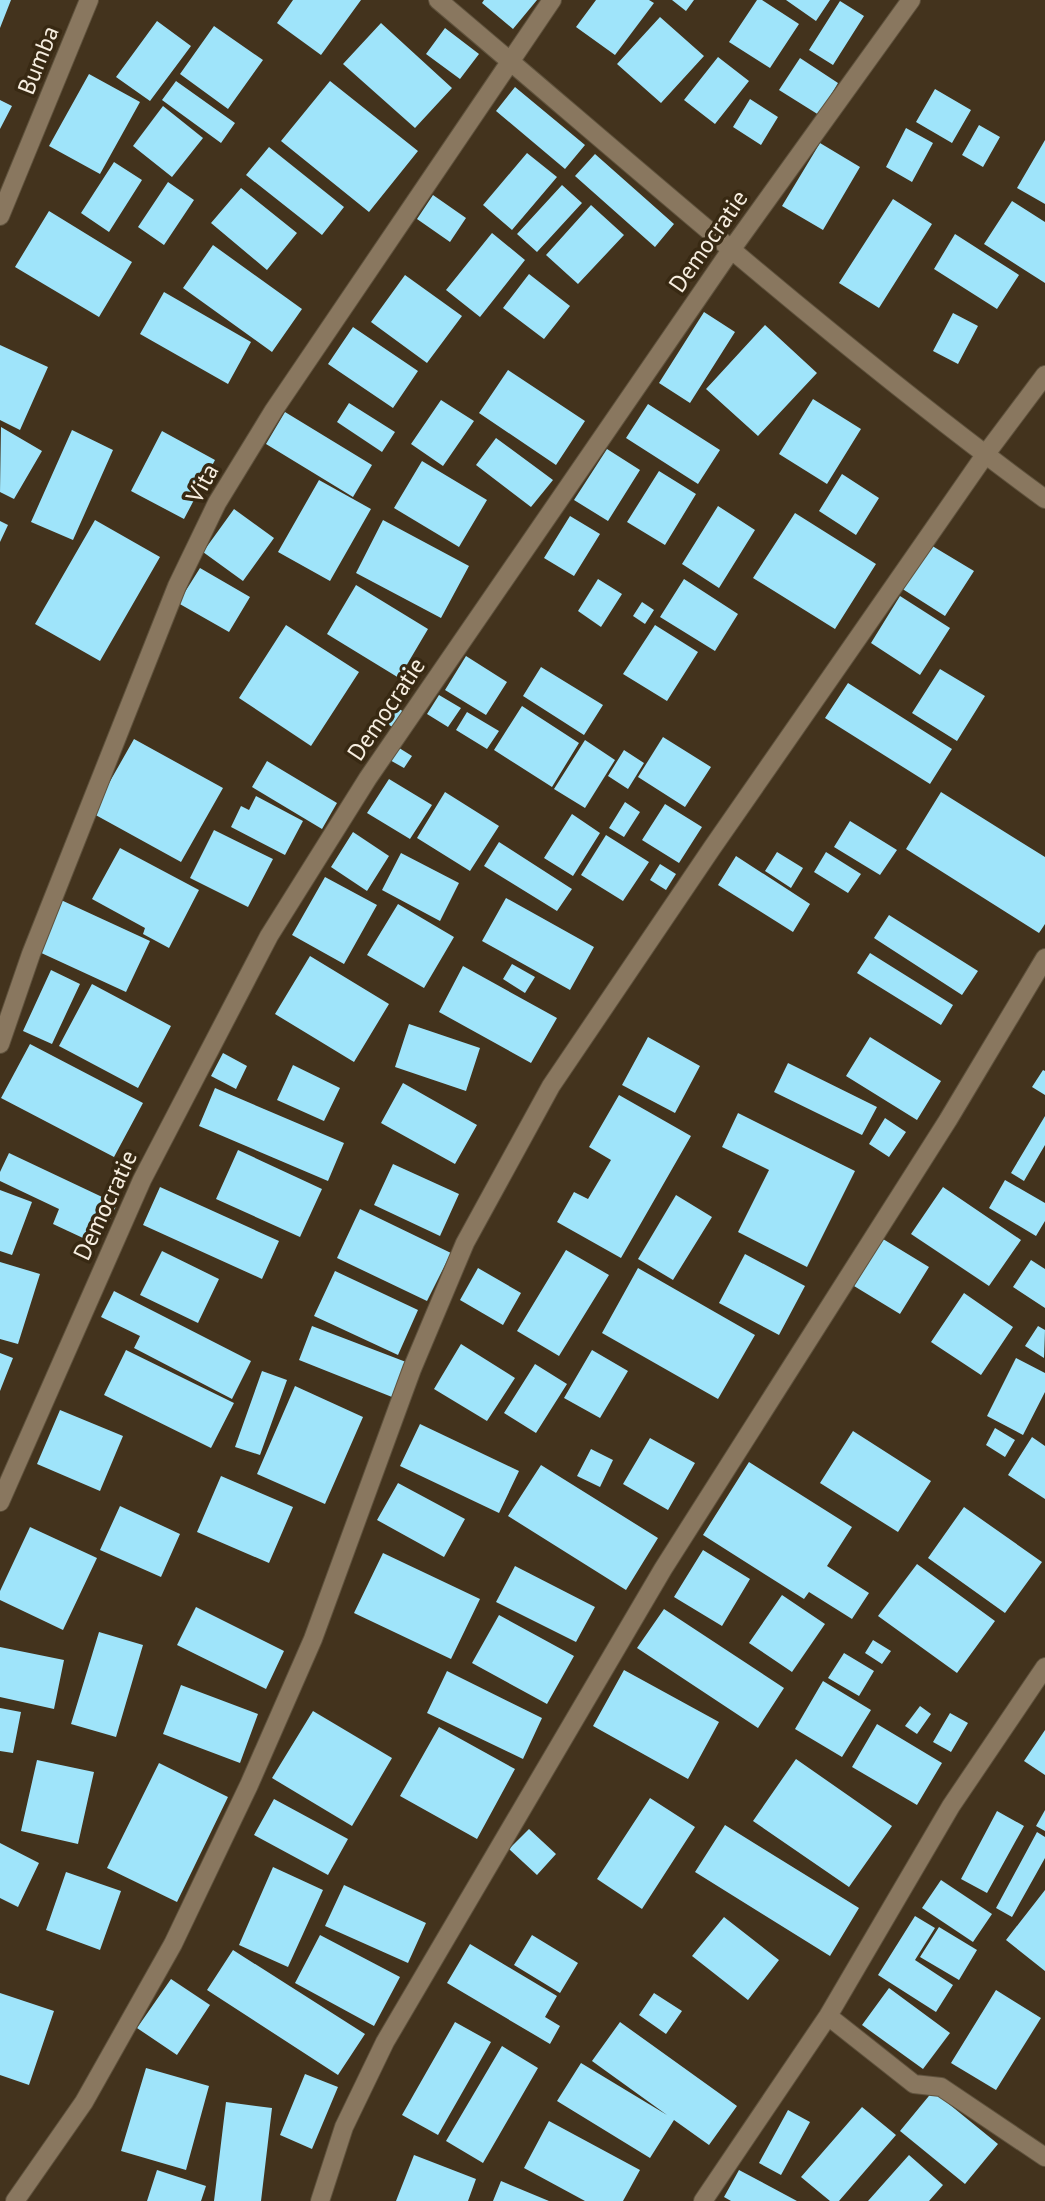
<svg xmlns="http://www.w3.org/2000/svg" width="1045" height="2201" font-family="'PT Sans',sans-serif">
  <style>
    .building { fill: #9fe4fa }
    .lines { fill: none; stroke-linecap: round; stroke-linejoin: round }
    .minor-casing { stroke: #5f523d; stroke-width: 20 }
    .minor { stroke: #89775f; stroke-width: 18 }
    .labels { text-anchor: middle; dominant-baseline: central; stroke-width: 7; stroke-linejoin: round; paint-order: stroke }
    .street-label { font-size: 24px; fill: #f7eee0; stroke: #382913 }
  </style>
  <rect width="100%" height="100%" fill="#43331d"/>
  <!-- building -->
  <path class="building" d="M0 0H11L0 28Z
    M293 0H361L321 55 277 23Z
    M484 0H537L513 29 482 3Z
    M596 0H649L654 3 615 55 576 27Z
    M672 0H694L686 11Z
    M757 0H762L799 24 770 68 729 42Z
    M786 0H830L816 21Z
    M840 1 864 16 833 65 809 50Z
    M660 17 704 56 661 103 617 64Z
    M157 21 191 46 150 101 116 77Z
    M381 23 452 88 415 128 343 64Z
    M214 26 263 60 228 109 180 74Z
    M445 28 479 54 460 79 426 54Z
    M718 57 749 81 715 124 684 100Z
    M800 58 838 83 819 115 779 90Z
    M89 74 140 102 100 174 49 146Z
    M176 81 235 123 221 143 162 100Z
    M330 81 418 151 369 212 281 141Z
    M515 87 585 145 565 169 496 111Z
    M935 89 971 110 952 143 916 122Z
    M750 99 778 117 761 145 733 127Z
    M0 100 12 106 0 129Z
    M163 106 203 138 172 177 133 146Z
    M979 125 1000 137 983 167 962 155Z
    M906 128 933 143 912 182 886 167Z
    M1045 140V204L1017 188Z
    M820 143 860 167 823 230 782 206Z
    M269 147 344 207 322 235 246 175Z
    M527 153 557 177 512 230 483 205Z
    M595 154 674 224 655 247 575 176Z
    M114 162 142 180 109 232 81 213Z
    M168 182 194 200 164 245 138 227Z
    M562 185 582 203 537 252 517 234Z
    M241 188 297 233 267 270 211 223Z
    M433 195 466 218 450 242 417 219Z
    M893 199 932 224 879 308 839 283Z
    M1012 201 1045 222V283L984 244Z
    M591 205 624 235 578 284 546 255Z
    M49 211 132 262 99 317 15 267Z
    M492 233 525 260 480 317 446 290Z
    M955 234 1019 275 997 309 934 269Z
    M213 245 302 309 272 352 183 288Z
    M529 274 570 306 544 339 503 308Z
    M405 275 462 316 427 363 371 322Z
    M164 292 251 342 228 384 140 334Z
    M704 312 735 332 690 403 659 383Z
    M953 313 978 326 958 364 933 351Z
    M765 325 817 373 758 436 706 389Z
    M353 327 418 371 393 408 328 364Z
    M0 345 48 367 20 430 0 420Z
    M508 370 585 421 556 465 479 413Z
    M813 399 861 429 827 484 779 454Z
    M441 400 474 421 443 466 411 444Z
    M349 403 395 432 382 452 337 422Z
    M648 404 720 450 698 484 626 438Z
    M285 412 372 465 353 497 266 444Z
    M1 427 42 451 14 499 0 492Z
    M72 430 113 450 73 540 31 522Z
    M162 431 215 460 184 519 131 491Z
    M496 438 553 480 531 507 476 465Z
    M607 449 640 470 608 521 574 500Z
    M422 461 487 500 459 547 394 508Z
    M659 471 696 494 665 545 627 522Z
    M842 474 879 498 856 535 819 511Z
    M319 480 371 509 330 581 278 552Z
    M718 506 755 530 719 588 682 564Z
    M234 509 274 538 243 581 203 552Z
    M795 513 876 564 835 629 753 578Z
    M570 516 600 534 574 576 544 558Z
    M95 520 160 557 100 661 35 624Z
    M383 520 469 566 441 618 356 573Z
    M0 521 8 525 0 542Z
    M929 544 974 571 945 616 901 588Z
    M200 568 250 597 229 632 178 603Z
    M598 579 622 594 601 627 578 611Z
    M684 579 738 614 715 651 660 617Z
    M356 585 428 629 399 678 327 634Z
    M900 596 950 628 920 675 871 643Z
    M642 602 654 610 645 624 633 616Z
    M286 625 359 672 311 746 239 698Z
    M655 625 698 652 667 701 623 674Z
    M466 656 507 682 486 715 445 690Z
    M541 667 603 705 584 735 523 696Z
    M940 669 985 696 957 741 912 713Z
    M848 683 952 749 930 784 825 718Z
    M439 695 461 708 448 727 427 714Z
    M388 702 404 712 394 728 378 718Z
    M522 706 579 743 552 787 494 750Z
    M467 712 499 731 487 749 456 730Z
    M663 737 711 767 685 807 638 777Z
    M134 739 223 788 181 862 92 813Z
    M585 740 615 760 585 808 554 789Z
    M396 746 412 756 404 768 388 759Z
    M624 750 644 763 628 789 608 776Z
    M267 761 337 803 322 829 252 787Z
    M389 779 432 805 410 839 367 813Z
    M445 792 499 826 470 871 417 838Z
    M941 792 1045 857V924L1039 933 906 849Z
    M256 796 303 821 285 855 231 827 241 806 249 810Z
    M625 802 640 812 624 837 609 828Z
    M665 804 702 827 679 863 642 840Z
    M572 814 600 833 573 876 544 858Z
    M850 821 897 850 880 875 834 847Z
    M214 830 273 859 248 907 190 878Z
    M353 832 389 856 367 891 331 867Z
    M606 835 649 862 623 901 581 875Z
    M499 842 572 889 557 911 484 866Z
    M120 848 199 890 169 948 143 934 145 928 92 899Z
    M777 852 803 868 791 888 765 871Z
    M826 852 861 874 848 893 814 872Z
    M401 853 459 883 440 921 382 890Z
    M736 856 810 904 793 932 718 885Z
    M660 864 676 874 666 890 650 880Z
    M325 877 377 905 344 964 292 935Z
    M506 898 594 947 570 990 482 941Z
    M61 900 150 941 126 992 37 951Z
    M398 904 454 937 424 988 367 955Z
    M889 915 978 971 962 995 874 938Z
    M870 953 953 1005 941 1025 857 973Z
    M310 956 389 1004 354 1062 275 1014Z
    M512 964 535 977 525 993 503 979Z
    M463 966 557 1018 531 1063 439 1012Z
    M51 970 80 984 52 1044 23 1031Z
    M92 984 171 1026 138 1088 59 1046Z
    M409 1024 480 1048 466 1091 395 1067Z
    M648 1037 700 1066 675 1113 622 1085Z
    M870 1037 941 1081 917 1120 846 1076Z
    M30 1044 143 1103 114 1157 1 1098Z
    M223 1053 247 1066 236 1089 211 1076Z
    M788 1063 877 1107 862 1135 774 1092Z
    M293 1065 340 1088 324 1121 277 1100Z
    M1043 1070 1045 1071V1095L1032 1087Z
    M403 1083 477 1125 455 1164 381 1123Z
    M215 1088 344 1143 328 1181 199 1126Z
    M619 1095 691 1136 621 1258 557 1222 574 1192 588 1199 611 1160 589 1147Z
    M738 1113 855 1171 807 1267 738 1232 769 1170 722 1147Z
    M1045 1116V1145L1024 1181 1011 1173Z
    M885 1118 906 1132 889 1157 869 1144Z
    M238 1150 322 1189 300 1237 216 1199Z
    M9 1153 117 1204 98 1245 53 1224 59 1209 0 1181V1172Z
    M393 1164 459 1194 440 1236 374 1205Z
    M1005 1180 1045 1203V1221L1036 1236 989 1208Z
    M160 1187 279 1241 262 1279 143 1225Z
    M943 1187 1021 1240 989 1286 911 1234Z
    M0 1190 32 1202 12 1255 0 1251Z
    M676 1195 712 1217 673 1280 638 1259Z
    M360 1209 451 1253 427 1301 337 1258Z
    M883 1239 929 1267 900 1314 854 1286Z
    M566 1250 609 1275 559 1356 517 1331Z
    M162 1251 219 1279 198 1323 140 1295Z
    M745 1254 805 1286 779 1335 719 1303Z
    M1031 1260 1045 1269V1308L1013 1287Z
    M0 1262 40 1274 18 1344 0 1339Z
    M478 1268 521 1293 503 1325 460 1300Z
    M638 1268 755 1335 718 1399 602 1333Z
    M335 1271 418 1310 398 1355 314 1316Z
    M114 1291 251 1361 232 1399 134 1348 140 1336 101 1317Z
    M964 1293 1013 1327 981 1375 931 1342Z
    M312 1326 406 1362 392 1397 299 1360Z
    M1038 1326 1045 1330 1044 1358 1025 1346Z
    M461 1344 515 1378 487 1421 434 1389Z
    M126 1350 234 1403 211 1448 104 1395Z
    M592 1350 628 1371 600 1418 564 1398Z
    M0 1353 13 1358 0 1391Z
    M1016 1358 1045 1373V1392L1023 1435 987 1416Z
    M535 1364 567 1384 536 1433 504 1413Z
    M262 1371 287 1380 260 1455 235 1447Z
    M295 1386 363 1417 325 1504 257 1474Z
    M60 1410 123 1436 100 1491 37 1464Z
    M420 1424 519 1471 499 1513 400 1466Z
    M995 1428 1015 1440 1005 1457 986 1445Z
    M853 1431 931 1481 898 1532 820 1483Z
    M1032 1437 1045 1446V1499L1008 1475Z
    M650 1438 695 1463 668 1510 623 1484Z
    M591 1449 613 1460 600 1487 577 1476Z
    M749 1462 852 1527 827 1566 869 1593 852 1619 809 1592 804 1599 703 1535Z
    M541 1465 658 1538 626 1590 508 1516Z
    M221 1476 293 1507 269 1563 197 1532Z
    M398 1483 465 1519 444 1557 377 1520Z
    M120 1506 180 1534 161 1577 100 1550Z
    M964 1507 1042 1562 1005 1613 928 1558Z
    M30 1527 97 1558 63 1630 0 1600V1591Z
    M703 1550 750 1579 722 1626 674 1597Z
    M383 1553 480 1599 451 1659 354 1613Z
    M917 1564 995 1621 957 1673 878 1616Z
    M515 1566 595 1607 576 1642 496 1602Z
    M782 1595 825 1624 792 1672 749 1643Z
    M196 1607 284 1651 266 1689 177 1645Z
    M664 1609 784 1688 758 1728 637 1648Z
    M499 1615 574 1656 547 1704 472 1663Z
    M99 1632 143 1645 116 1737 71 1724Z
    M873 1640 891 1651 882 1664 865 1653Z
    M0 1647 64 1660 54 1709 0 1697Z
    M844 1653 874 1671 859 1696 828 1678Z
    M624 1670 719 1722 688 1779 593 1726Z
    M447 1671 542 1718 523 1759 427 1713Z
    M823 1681 871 1710 842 1757 795 1729Z
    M181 1685 258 1714 240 1763 163 1734Z
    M920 1706 931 1714 917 1734 905 1726Z
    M0 1708 21 1712 13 1753 0 1751Z
    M313 1711 392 1758 352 1826 272 1778Z
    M950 1713 968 1723 951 1752 933 1742Z
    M877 1724 942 1763 917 1805 852 1767Z
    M439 1727 515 1769 477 1839 400 1796Z
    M1045 1730V1775L1024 1761Z
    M796 1759 892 1826 849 1887 753 1821Z
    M37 1760 94 1772 78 1844 21 1831Z
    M159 1763 228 1797 177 1902 107 1868Z
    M650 1798 695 1827 642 1909 597 1879Z
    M274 1799 348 1839 328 1875 254 1835Z
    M1045 1810V1831L1036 1826Z
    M997 1811 1024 1826 987 1893 961 1879Z
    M725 1825 859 1908 830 1956 695 1872Z
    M529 1829 556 1854 537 1875 509 1849Z
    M1037 1832 1045 1837V1858L1012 1917 996 1908Z
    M0 1843 39 1863 18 1907 0 1898Z
    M273 1867 323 1890 288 1967 239 1945Z
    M66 1872 121 1891 100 1950 46 1930Z
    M941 1880 992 1914 973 1942 922 1908Z
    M344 1885 426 1923 408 1963 325 1926Z
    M1045 1890V1971L1006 1940Z
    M915 1916 935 1928 915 1960 953 1985 936 2012 878 1975Z
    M724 1917 779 1960 748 2000 692 1956Z
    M939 1927 977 1950 959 1980 920 1957Z
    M320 1935 400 1977 374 2026 295 1983Z
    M532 1935 578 1963 560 1993 514 1965Z
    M470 1944 557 1996 545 2017 560 2026 550 2044 447 1983Z
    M233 1950 365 2034 338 2075 207 1990Z
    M171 1979 210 2005 177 2055 137 2028Z
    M889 1988 950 2033 923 2069 862 2025Z
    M996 1990 1041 2018 996 2090 951 2063Z
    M0 1993 54 2011 29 2085 0 2075Z
    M654 1993 682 2011 666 2034 639 2015Z
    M455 2022 491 2042 438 2135 402 2115Z
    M620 2022 737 2106 709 2145 674 2120 650 2158 557 2101 581 2063 667 2115 592 2061Z
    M502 2046 538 2068 483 2163 446 2141Z
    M146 2068 209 2086 186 2170 121 2151Z
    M305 2074 338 2087 312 2149 280 2135Z
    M933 2091 998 2144 965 2184 900 2131Z
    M226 2102 272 2108 261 2201H214Z
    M862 2107 896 2135 839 2201H830L801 2177Z
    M788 2110 810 2122 781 2175 759 2163Z
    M549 2121 640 2170 623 2201H585L524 2168Z
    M414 2155 476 2179 468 2201H396Z
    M909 2155 943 2185 929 2201H868Z
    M157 2170 206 2186 201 2201H147Z
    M739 2170 797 2201H731L724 2197Z
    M501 2181 549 2201H493Z"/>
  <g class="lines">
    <defs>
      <path id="minor" d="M438 0C638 169 834 344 1045 499
        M0 216 89 0
        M0 1044 31 954 177 586 217 503 274 410 552 0
        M0 1502 142 1180 269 936 368 778 731 250 911 0
        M828 2016 914 2084 941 2087 1045 2157
        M15 2201 84 2102 173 1944 249 1785 313 1639 412 1369 465 1243 551 1086 712 848 985 455 1045 375
        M320 2201 344 2127 385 2042 663 1569 948 1120 1045 958
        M703 2201 828 2016 951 1806 1045 1667"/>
    </defs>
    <!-- minor casing -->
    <use href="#minor" class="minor-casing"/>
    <!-- minor -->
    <use href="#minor" class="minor"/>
  </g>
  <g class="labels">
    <!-- street labels -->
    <g class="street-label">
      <text transform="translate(38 60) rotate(-68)">Bumba</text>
      <text transform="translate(708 241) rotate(-55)">Democratie</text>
      <text transform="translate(202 483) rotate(-61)">Vita</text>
      <text transform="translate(386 709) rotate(-56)">Democratie</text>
      <text transform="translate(105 1205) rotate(-65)">Democratie</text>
    </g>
  </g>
</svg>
